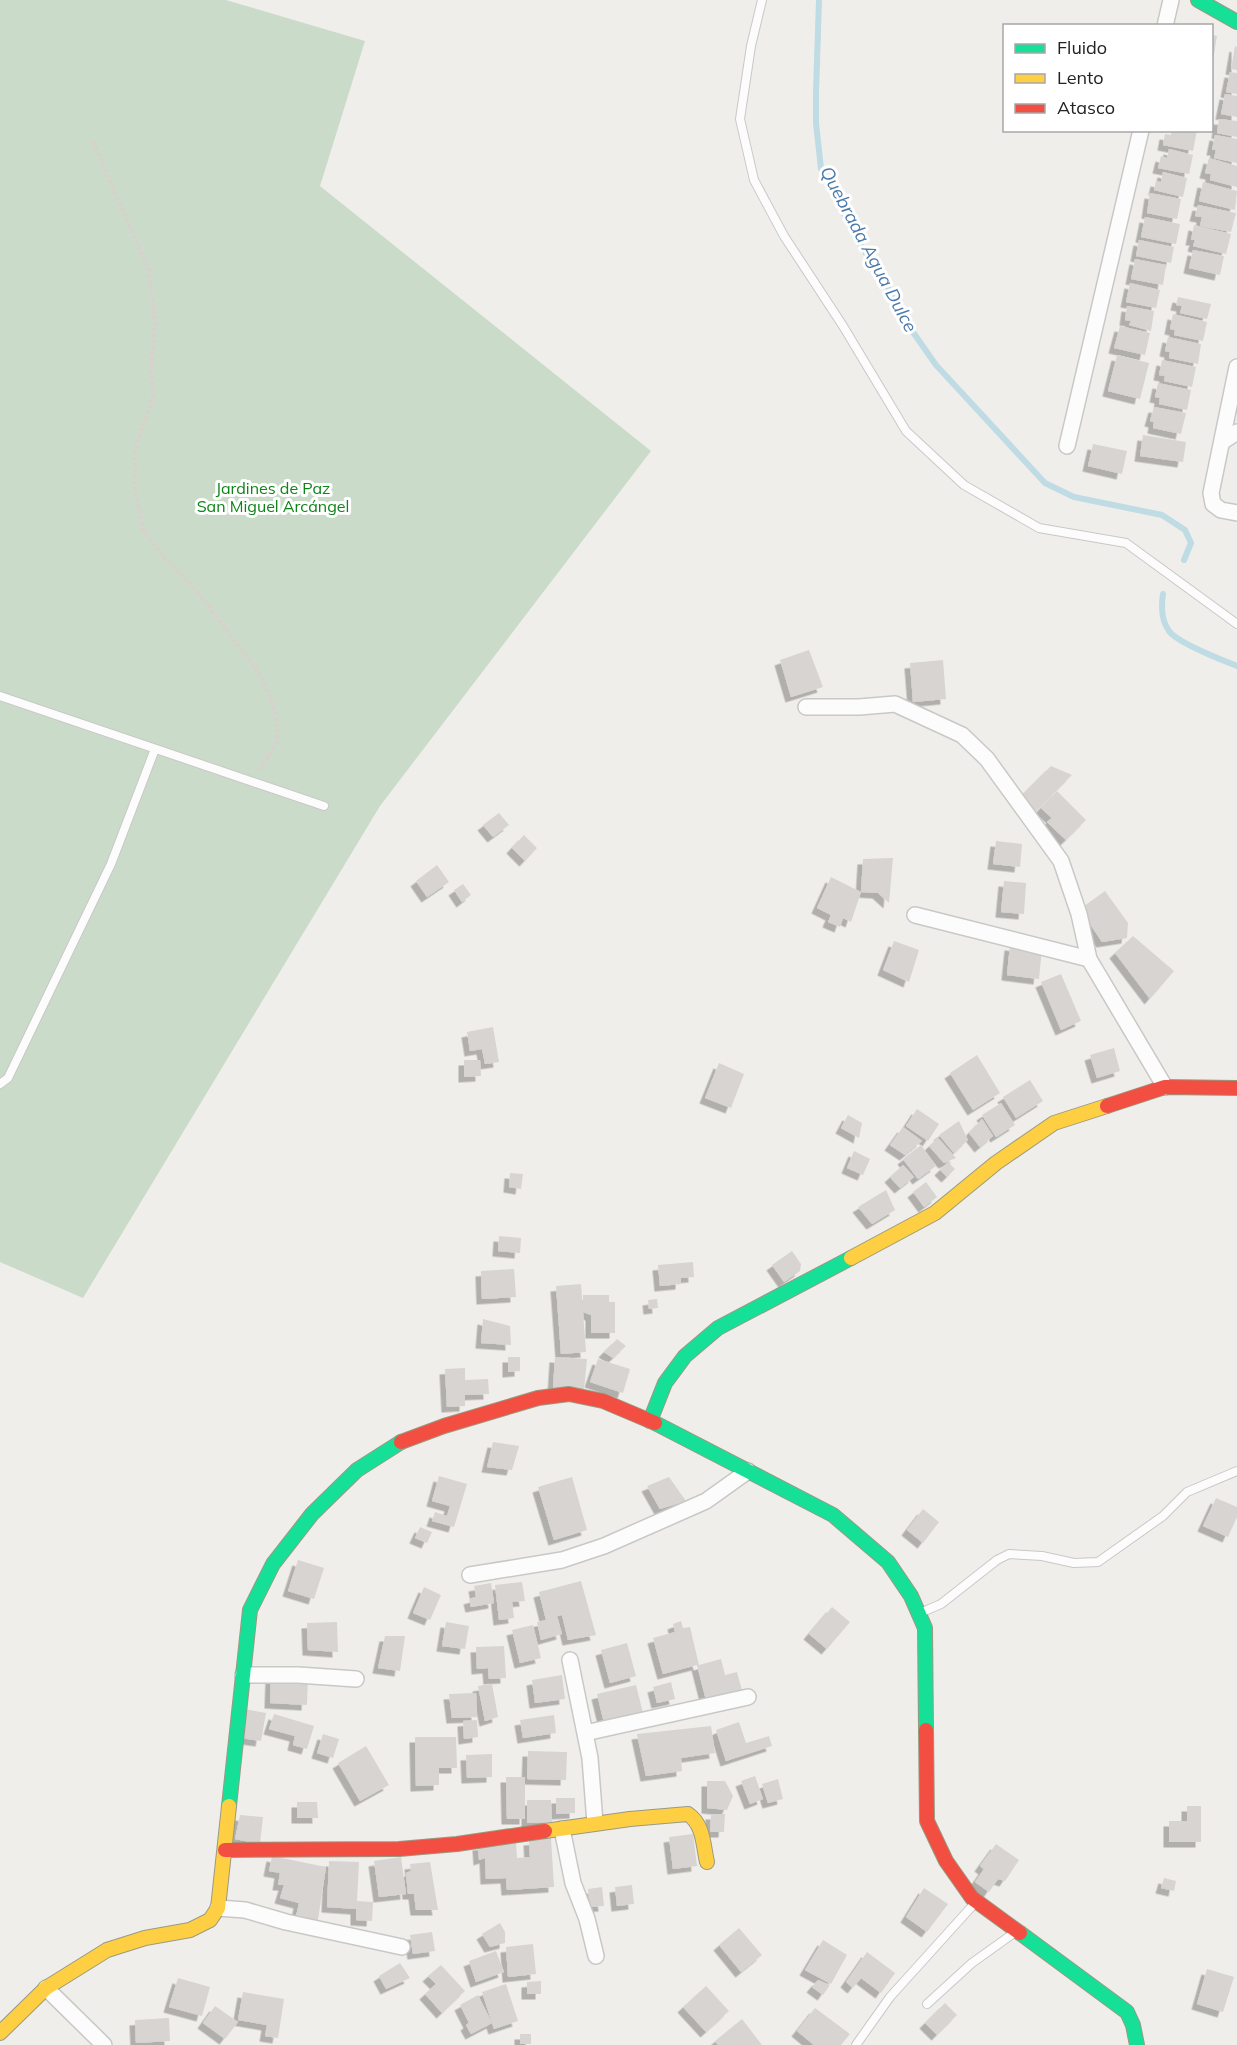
<svg xmlns="http://www.w3.org/2000/svg" width="1237" height="2045" font-family="Mulish,sans-serif">
  <style>
    .cemetery { fill: #cadbca }
    .lines { fill: none; stroke-linecap: round; stroke-linejoin: round }
    .stream { stroke: #bfdbe3; stroke-width: 6 }
    .building { fill: #d7d4d2; filter: url(#shadow) }
    .lane-casing { stroke: #c9c8c7; stroke-width: 10 }
    .street-casing { stroke: #c9c8c7; stroke-width: 18 }
    .fast-casing { stroke: #999a82; stroke-width: 16 }
    .slow-casing { stroke: #999a82; stroke-width: 16 }
    .jam-casing { stroke: #999a82; stroke-width: 16 }
    .path { stroke: #dccecd; stroke-width: 4; stroke-dasharray: 3 3; stroke-linecap: butt }
    .lane { stroke: #fdfcfc; stroke-width: 8 }
    .street { stroke: #fdfcfc; stroke-width: 15 }
    .fast { stroke: #16e098; stroke-width: 14 }
    .slow { stroke: #ffcf43; stroke-width: 14 }
    .jam { stroke: #f24e42; stroke-width: 14 }
    .labels { text-anchor: middle; dominant-baseline: central; stroke-width: 6; stroke-linejoin: round; paint-order: stroke }
    .park-label { font-size: 16px; fill: #0c8416; stroke: #fff }
    .water-label { font-size: 18px; font-style: italic; fill: #4a7aab; stroke: #fff }
  </style>
  <defs>
    <filter id="shadow"><feDropShadow dx="-5.5" dy="5.5" stdDeviation="0" flood-color="#0004"/></filter>
  </defs>
  <rect width="100%" height="100%" fill="#f0eeeb"/>
  <!-- cemetery -->
  <path class="cemetery" d="M0 0H226L365 41 320 186 651 451 380 806 83 1298 0 1262Z"/>
  <g class="lines">
    <!-- stream -->
    <path class="stream" d="M819 0 816 92V123L821 169 857 240 886 283 901 315 936 365 1045 483 1074 497 1162 515 1185 530 1191 543 1184 560
      M1163 594C1161 607 1161 620 1169 631 1177 643 1222 660 1237 666"/>
  </g>
  <!-- building -->
  <path class="building" d="M1212 35 1217 36 1213 60H1212Z
    M1235 46 1237 47V70L1231 69Z
    M1230 72 1237 73V94L1226 92Z
    M1225 94 1237 96V117L1221 114Z
    M1219 119 1237 121V137L1217 133Z
    M1172 130H1197L1193 151 1163 145 1165 134 1171 135Z
    M1215 135 1237 139V163L1214 158 1216 150H1212Z
    M1169 149 1193 155 1189 174 1158 168 1161 156 1167 158Z
    M1209 158 1237 166V187L1210 180 1211 174 1205 173Z
    M1163 172 1187 178 1183 197 1154 190 1156 181 1161 182Z
    M1203 182 1237 191 1235 210 1199 201Z
    M1150 193 1181 199 1177 219 1147 213Z
    M1198 205 1236 213 1231 232 1200 226 1202 217 1195 216Z
    M1145 217 1180 224 1176 244 1141 237Z
    M1194 225 1231 234 1226 254 1193 246 1195 240H1191Z
    M1139 240 1174 247 1171 263 1136 256Z
    M1193 250 1224 256 1220 275 1189 268Z
    M1135 259 1166 265 1163 285 1131 279Z
    M1130 283 1160 290 1156 308 1126 302Z
    M1178 297 1211 304 1207 319 1180 313 1182 306 1176 305Z
    M1127 306 1154 311 1151 331 1129 325 1131 321 1125 320Z
    M1173 314 1207 322 1203 341 1174 335 1175 330 1170 329Z
    M1120 326 1150 333 1145 355 1114 348Z
    M1168 337 1201 344 1198 364 1169 358 1170 352 1165 351Z
    M1117 355 1149 363 1140 399 1108 391Z
    M1162 360 1196 367 1192 387 1164 381 1165 376 1159 375Z
    M1158 383 1191 390 1187 410 1159 404 1160 398 1155 397Z
    M1154 407 1186 413 1181 434 1153 428 1154 422 1150 421Z
    M1143 435 1186 442 1183 462 1140 456Z
    M1093 444 1127 451 1122 474 1088 466Z
    M809 650 823 687 791 697 780 660Z
    M943 660 946 699 913 702 910 663Z
    M1051 766 1072 775 1032 815 1017 800Z
    M1057 791 1086 820 1066 840 1047 822 1052 818 1041 808Z
    M499 813 509 825 493 837 483 825Z
    M524 835 537 848 525 861 512 848Z
    M996 841 1022 844 1020 867 993 864Z
    M893 858 889 903 878 893 861 892 863 859Z
    M437 865 449 882 427 897 416 881Z
    M831 877 861 892 851 922 843 918 840 927 828 922 831 915 817 908Z
    M1004 881 1026 883 1024 914 1001 912Z
    M463 884 471 895 462 902 454 890Z
    M1105 891 1128 923 1127 938 1102 942 1080 909Z
    M1133 936 1174 971 1150 999 1115 953Z
    M894 941 919 950 909 982 883 970Z
    M1010 945 1042 948 1039 979 1007 975Z
    M1061 974 1081 1021 1061 1030 1041 982Z
    M493 1027 499 1062 485 1064 482 1049 470 1051 467 1032Z
    M1114 1048 1120 1071 1097 1078 1090 1055Z
    M977 1055 1000 1093 973 1110 950 1073Z
    M464 1060H480L481 1076 464 1077Z
    M719 1063 744 1074 731 1108 705 1098Z
    M1030 1080 1043 1101 1016 1118 1003 1097Z
    M1001 1103 1015 1125 996 1137 982 1115Z
    M917 1109 939 1124 928 1141 906 1126Z
    M848 1115 862 1123 859 1138 841 1128Z
    M982 1119 993 1136 980 1147 969 1133Z
    M959 1121 968 1140 954 1153 939 1135Z
    M903 1127 922 1141 905 1155 890 1145Z
    M938 1138 956 1158 944 1163 929 1146Z
    M921 1145 936 1166 918 1179 903 1159Z
    M854 1151 870 1159 863 1175 847 1168Z
    M948 1162 955 1169 947 1177 940 1170Z
    M903 1165 914 1177 900 1188 890 1177Z
    M510 1173 523 1174 521 1189 509 1187Z
    M926 1182 937 1197 924 1207 913 1192Z
    M886 1190 895 1210 872 1224 858 1207Z
    M499 1236 521 1238 520 1253 498 1251Z
    M792 1251 801 1264 800 1271 784 1282 772 1265Z
    M693 1262 694 1277 681 1278V1284L660 1286 658 1265Z
    M514 1269 516 1297 482 1299 481 1271Z
    M581 1284 583 1310V1295H609V1302H615V1333H591V1315L583 1312 586 1352 561 1354 556 1286Z
    M657 1299 658 1308 649 1309 648 1300Z
    M483 1319 510 1326 511 1345 481 1343Z
    M617 1339 626 1346 613 1358 604 1352Z
    M508 1357H520V1371L508 1372Z
    M555 1357 587 1359 584 1390 553 1388Z
    M598 1359 630 1369 623 1393 590 1382Z
    M465 1368V1380L488 1379 489 1394 465 1395V1406L447 1407 445 1369Z
    M493 1442 519 1446 512 1470 487 1467Z
    M439 1476 467 1484 454 1527 432 1521 435 1512 447 1516 450 1506 432 1501Z
    M572 1477 587 1530 554 1540 538 1487Z
    M669 1477 686 1501 660 1509 647 1486Z
    M1216 1498 1237 1507V1517L1228 1537 1203 1526Z
    M923 1509 939 1522 923 1543 907 1530Z
    M420 1527 432 1532 427 1543 415 1538Z
    M298 1560 324 1568 314 1599 288 1591Z
    M581 1581 596 1635 568 1640 562 1615 557 1616 562 1634 541 1640 537 1622 546 1620 539 1592Z
    M522 1582 525 1601 512 1602 514 1618 499 1620 495 1585Z
    M491 1583 494 1603 471 1607 469 1599 476 1597 474 1586Z
    M424 1587 441 1595 430 1620 413 1613Z
    M832 1607 850 1622 827 1649 809 1634Z
    M681 1621 683 1628 690 1627 699 1665 721 1659 725 1675 737 1672 743 1694 707 1704 697 1665 663 1674 653 1638 675 1632 673 1624Z
    M337 1622 338 1652 308 1650 307 1623Z
    M446 1622 469 1626 465 1649 442 1646Z
    M533 1625 541 1658 520 1663 512 1630Z
    M385 1636H405L400 1671 378 1668Z
    M627 1643 636 1676 610 1683 601 1650Z
    M504 1646 506 1678 489 1679 488 1668 477 1669 476 1647Z
    M271 1675 308 1676 307 1705 270 1703Z
    M562 1675 565 1699 535 1703 532 1680Z
    M671 1682 675 1699 657 1703 653 1687Z
    M492 1684 498 1717 485 1721 478 1686Z
    M636 1685 644 1717 605 1727 597 1694Z
    M476 1693 477 1717 452 1718 449 1694Z
    M244 1709 266 1713 261 1741 240 1738Z
    M274 1714 314 1726 307 1749 293 1745 295 1736 269 1729Z
    M554 1715 556 1733 523 1738 520 1720Z
    M477 1720 478 1737 464 1739 463 1721Z
    M739 1722 746 1743 769 1736 772 1746 726 1761 716 1730Z
    M711 1726 715 1753 681 1758 682 1771 646 1776 637 1734Z
    M323 1734 339 1739 333 1758 317 1753Z
    M415 1737H456L457 1768H439V1785L416 1786Z
    M366 1746 389 1785 360 1801 338 1763Z
    M528 1751 567 1752 566 1780 527 1779Z
    M492 1754V1777L467 1778 466 1755Z
    M755 1776 763 1799 750 1804 741 1781Z
    M506 1777H525V1819H507Z
    M778 1779 783 1799 768 1803 762 1784Z
    M707 1781H725L733 1796 727 1810 707 1808Z
    M556 1798H575V1813L556 1814Z
    M527 1800H551L552 1822 527 1823Z
    M297 1802H317L318 1818H297Z
    M1187 1806H1201V1842H1169V1821H1187Z
    M711 1814H725L724 1832H710Z
    M240 1815 263 1817 260 1844 235 1839Z
    M693 1834 697 1866 673 1869 669 1837Z
    M551 1838 554 1887 507 1890 506 1878 486 1879 485 1858 479 1860 478 1845 516 1842 517 1858 530 1857 529 1840Z
    M996 1844 1019 1860 1005 1881 998 1879 989 1892 975 1882 984 1869 980 1866Z
    M272 1856 326 1867 317 1926 295 1921 299 1903 280 1898 284 1885H278L280 1873 269 1871Z
    M401 1857 406 1894 379 1897 374 1861Z
    M329 1861 359 1862 357 1901 373 1902 372 1921 356 1920V1909L327 1907Z
    M430 1862 438 1910H416L414 1894H408L406 1873 411 1871 410 1864Z
    M1164 1878 1176 1881 1174 1891 1161 1888Z
    M632 1885 634 1904 617 1906 615 1887Z
    M602 1887 604 1906 590 1907 588 1889Z
    M924 1888 948 1904 927 1932 906 1917Z
    M500 1923 505 1932V1943L490 1947 482 1934Z
    M739 1928 762 1955 741 1972 719 1945Z
    M432 1932 435 1951 413 1954 410 1935Z
    M823 1940 847 1955 831 1984 805 1970Z
    M533 1944 536 1974 508 1977 506 1947Z
    M496 1951 504 1972 476 1982 469 1961Z
    M867 1952 895 1973 881 1993 861 1978 853 1988 846 1982Z
    M400 1963 410 1978 386 1989 379 1976Z
    M441 1965 465 1991 442 2013 425 1994 436 1984 428 1976Z
    M1207 1969 1234 1977 1223 2012 1197 2004Z
    M178 1978 210 1987 202 2016 169 2007Z
    M818 1980 830 1985 823 1995 812 1987Z
    M541 1981V1994H527V1982Z
    M506 1984 518 2021 494 2029 492 2023 471 2034 466 2025 469 2023 460 2005 478 1995 492 2023 482 1992Z
    M706 1986 729 2011 706 2032 683 2007Z
    M243 1992 284 1999 278 2038 265 2036 267 2025 238 2020Z
    M945 2003 957 2015 937 2035 925 2023Z
    M215 2006 238 2022 225 2039 203 2023Z
    M815 2008 850 2034 841 2045H814L797 2031Z
    M169 2018 170 2041 136 2043 135 2020Z
    M742 2019 762 2045H718L715 2041Z
    M520 2034H531V2044H520Z"/>
  <g class="lines">
    <defs>
      <path id="lane" d="M762 0 751 46 740 119 754 180 784 236 843 326 906 431 964 485 1039 528 1126 543 1237 624
        M0 696 324 806
        M0 1084 8 1078 111 864 155 749
        M920 1613 941 1604 997 1560 1009 1554 1042 1556 1074 1563 1098 1562 1163 1516 1187 1492 1237 1471
        M927 2004 972 1963 1014 1933
        M856 2045 890 1997 974 1904"/>
      <path id="street" d="M1165 26 1171 0
        M1237 367 1211 493 1213 504 1221 510 1237 513
        M1222 442 1237 432
        M1067 446 1141 130
        M806 707H859L895 704 962 735 987 759 1061 861 1079 914 1089 959
        M915 915 1089 959 1165 1087
        M470 1575 562 1560 604 1546 706 1501 748 1471
        M570 1660 590 1758 595 1823
        M243 1675H298L356 1679
        M585 1733 748 1697
        M562 1829 573 1883 587 1919 596 1956
        M218 1908 245 1910 286 1922 402 1947
        M46 1988 104 2045"/>
      <path id="fast" d="M1198 0 1237 22
        M650 1421 665 1383 685 1356 718 1328 851 1258
        M655 1423 833 1515 888 1562 911 1596 925 1628 926 1730
        M229 1806 250 1610 273 1564 312 1514 357 1470 401 1442
        M1020 1933 1127 2012 1133 2025 1137 2045"/>
      <path id="slow" d="M851 1258 935 1213 996 1163 1054 1123 1107 1106
        M545 1831 630 1819 688 1814C704 1825 703 1845 707 1862
        M0 2033 46 1988 107 1950 145 1938 190 1930 210 1920 218 1908 229 1806"/>
      <path id="jam" d="M1107 1106 1165 1087 1237 1088
        M401 1442 444 1426 538 1398 569 1394 603 1401 655 1423
        M926 1730 927 1821 946 1861 972 1898 1020 1933
        M225 1850 399 1849 457 1844 545 1831"/>
    </defs>
    <!-- lane casing -->
    <use href="#lane" class="lane-casing"/>
    <!-- street casing -->
    <use href="#street" class="street-casing"/>
    <!-- fast casing -->
    <use href="#fast" class="fast-casing"/>
    <!-- slow casing -->
    <use href="#slow" class="slow-casing"/>
    <!-- jam casing -->
    <use href="#jam" class="jam-casing"/>
    <!-- path -->
    <path class="path" d="M93 142 148 268 155 322 151 370 153 397 135 450V494L144 531 164 558 197 591 261 676 275 712 278 740 259 771"/>
    <!-- lane -->
    <use href="#lane" class="lane"/>
    <!-- street -->
    <use href="#street" class="street"/>
    <!-- fast -->
    <use href="#fast" class="fast"/>
    <!-- slow -->
    <use href="#slow" class="slow"/>
    <!-- jam -->
    <use href="#jam" class="jam"/>
  </g>
  <g class="labels">
    <!-- park labels -->
    <g class="park-label">
      <text x="273" y="488">Jardines de Paz<tspan x="273" dy="18">San Miguel Arcángel</tspan></text>
    </g>
    <!-- water labels -->
    <g class="water-label">
      <text transform="translate(869 249) rotate(62)">Quebrada Agua Dulce</text>
    </g>
  </g>
  <!-- legend -->
  <rect x="1003" y="24" width="210" height="108" fill="#ffffff" stroke="#a7a7a7" stroke-width="1.5"/>
  <rect x="1015" y="44" width="30" height="9" fill="#16e098" stroke="#a7a7a7" stroke-width="1.5"/>
  <text x="1057" y="54" font-size="18" fill="#222222">Fluido</text>
  <rect x="1015" y="74" width="30" height="9" fill="#ffcf43" stroke="#a7a7a7" stroke-width="1.5"/>
  <text x="1057" y="84" font-size="18" fill="#222222">Lento</text>
  <rect x="1015" y="104" width="30" height="9" fill="#f24e42" stroke="#a7a7a7" stroke-width="1.5"/>
  <text x="1057" y="114" font-size="18" fill="#222222">Atasco</text>
</svg>
